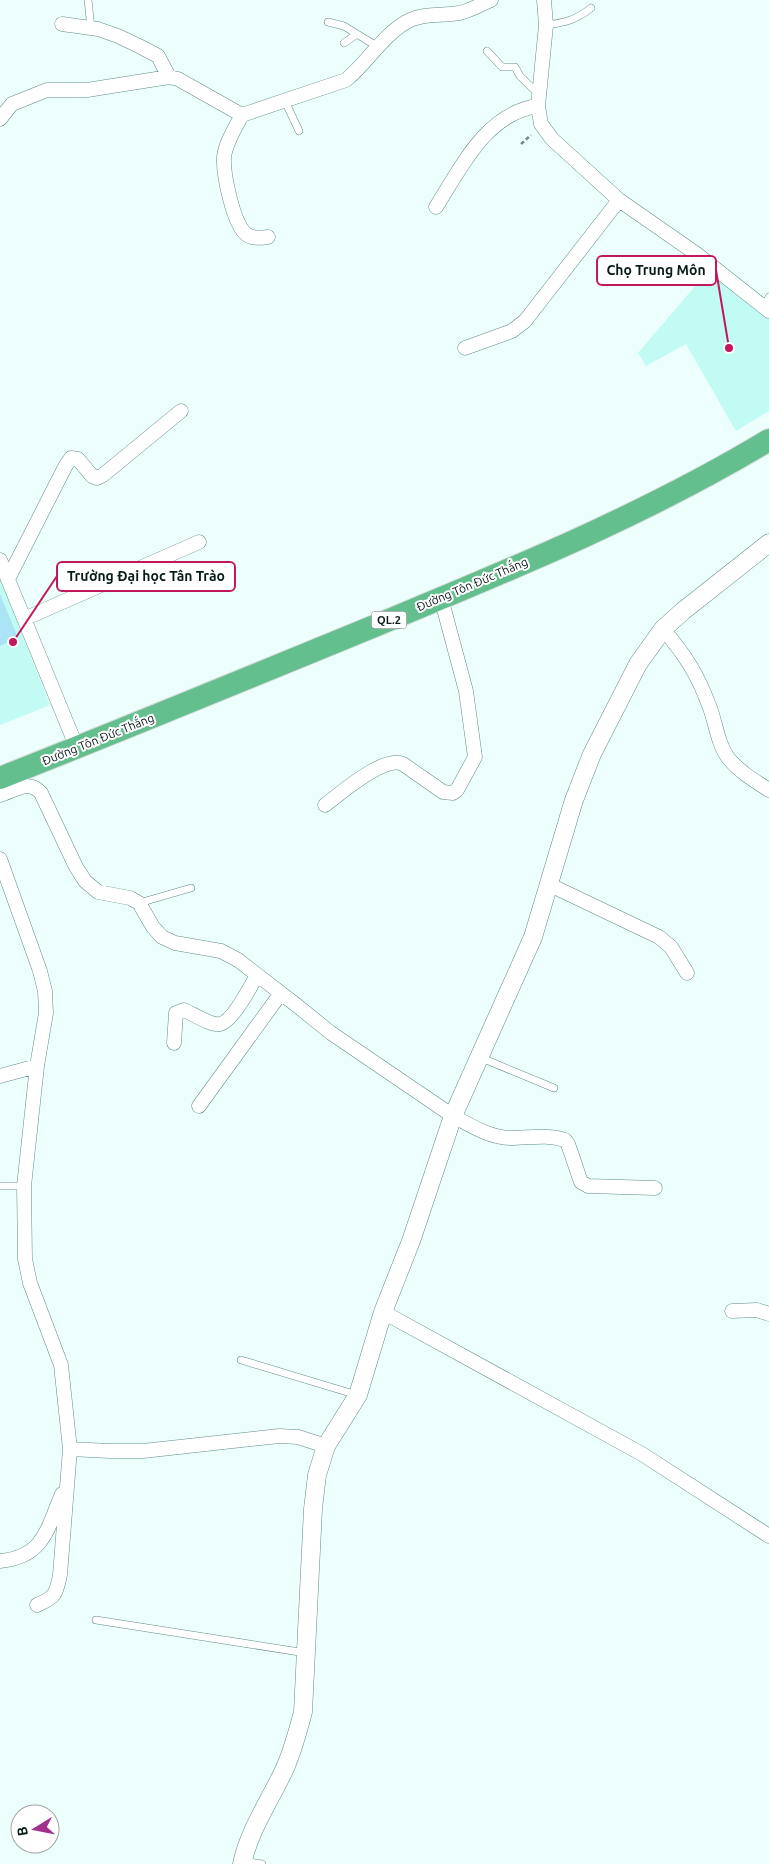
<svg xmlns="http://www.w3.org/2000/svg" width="769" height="1864" font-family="Ubuntu,sans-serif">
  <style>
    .built { fill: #c2fbf4 }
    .building { fill: #abe4f4 }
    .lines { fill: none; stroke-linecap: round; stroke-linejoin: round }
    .service-casing { stroke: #608c86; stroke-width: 8 }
    .minor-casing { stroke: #608c86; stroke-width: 15 }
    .tertiary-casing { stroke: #608c86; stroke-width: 19 }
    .trunk-casing { stroke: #d8dbda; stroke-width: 24 }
    .path { stroke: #768886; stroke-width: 2.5; stroke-dasharray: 4 2.5; stroke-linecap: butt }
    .service { stroke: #fff; stroke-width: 7 }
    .minor { stroke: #fff; stroke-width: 14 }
    .tertiary { stroke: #fff; stroke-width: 18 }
    .trunk { stroke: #63bf8e; stroke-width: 22 }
    .labels { text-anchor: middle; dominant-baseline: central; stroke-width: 4; stroke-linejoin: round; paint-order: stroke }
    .shield { fill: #fff; stroke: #535f5e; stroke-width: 1 }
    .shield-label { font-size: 11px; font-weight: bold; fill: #091b19 }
    .street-label { font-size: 12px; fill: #091b19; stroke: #fff }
    .leader { fill: none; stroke: #c2185b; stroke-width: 2 }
    .callout-dot { fill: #c2185b; stroke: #fff; stroke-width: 2 }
    .callout { fill: #fff; stroke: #c2185b; stroke-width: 2 }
    .callout-label { font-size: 14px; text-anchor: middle; font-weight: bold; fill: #091b19 }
  </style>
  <rect width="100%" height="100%" fill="#ecfffc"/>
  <!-- built -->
  <path class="built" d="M708 271 769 316V411L736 431 686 344 646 366 638 353Z
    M0 579 50 705 0 725Z"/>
  <!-- building -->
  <path class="building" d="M0 594 18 638 0 646Z"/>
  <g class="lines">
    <defs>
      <path id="service" d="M88 0 91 28
        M328 22 344 26 378 47
        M546 25C564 23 576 20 591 8
        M344 43 357 34
        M487 51 502 67H515L520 76 539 95
        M285 101 299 131
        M764 307 769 297
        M139 903 191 888
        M479 1057 554 1088
        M0 1186H24
        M241 1360 357 1395
        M96 1620 306 1653
        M243 1861 262 1864"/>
      <path id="minor" d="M544 0 546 25 538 106 541 124 552 139 619 200 698 255 769 311
        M62 24 98 29 118 36 139 46 158 56 169 77
        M0 119 12 104 47 90H87L169 77 178 79 242 115
        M436 207C461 168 486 113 538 106
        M268 237C260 238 252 239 246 234 233 223 223 174 224 157 226 142 235 128 242 115L346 80C368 62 384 33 410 20 425 13 442 16 459 13 470 11 481 4 491 0
        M465 348 512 331 525 321 619 200
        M0 560 77 748
        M8 579 66 465 71 458 78 459 92 476 97 478 103 475 181 411
        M24 619 199 542
        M663 629C686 656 698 675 710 708 716 724 718 745 729 759 740 772 755 781 769 790
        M0 795C16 790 29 779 41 793L76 867 85 881 98 892 130 898 139 903 153 927 162 937 175 943 221 951 238 960 295 1004 331 1033 453 1116C470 1125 490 1138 511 1138 529 1138 547 1134 565 1140L568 1144 581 1182 588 1186 655 1188
        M325 805C341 793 384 755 403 764L443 792 453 793 457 790 475 757 466 691 441 598
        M0 859 40 971 45 991 46 1013 37 1066 24 1186 25 1259 30 1283 61 1365 70 1449 60 1575C56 1594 56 1597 37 1605
        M548 884 659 937 671 947 687 973
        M174 1043 176 1013 184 1010C193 1014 212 1026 220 1024 232 1022 251 986 257 975
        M0 1076 37 1066
        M199 1106 281 993
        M732 1311 757 1310 769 1314
        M383 1312 642 1454 769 1536
        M70 1449 110 1451H143L279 1436 298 1437 326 1446
        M0 1561C44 1557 47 1529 62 1494"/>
      <path id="tertiary" d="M242 1864C249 1830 271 1799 285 1768 293 1750 298 1731 303 1712L313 1509 317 1475 326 1446 358 1395 383 1312 411 1241 453 1116 533 937 574 800 592 754 638 664 663 629 683 611 769 543"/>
      <path id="trunk" d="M0 778C124 729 248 678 372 627 507 571 643 516 769 440"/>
    </defs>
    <!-- service casing -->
    <use href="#service" class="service-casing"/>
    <!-- minor casing -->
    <use href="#minor" class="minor-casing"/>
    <!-- tertiary casing -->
    <use href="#tertiary" class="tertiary-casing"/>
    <!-- trunk casing -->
    <use href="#trunk" class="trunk-casing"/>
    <!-- path -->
    <path class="path" d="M521 144 531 135"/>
    <!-- service -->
    <use href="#service" class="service"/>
    <!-- minor -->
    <use href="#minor" class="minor"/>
    <!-- tertiary -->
    <use href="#tertiary" class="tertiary"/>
    <!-- trunk -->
    <use href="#trunk" class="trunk"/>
  </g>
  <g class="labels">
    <!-- shield labels -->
    <rect class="shield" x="371.5" y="611.5" width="35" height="17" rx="4"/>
    <g class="shield-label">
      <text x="389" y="620">QL.2</text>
    </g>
    <!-- street labels -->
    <g class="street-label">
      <text transform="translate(472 584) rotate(-23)">Đường Tôn Đức Thắng</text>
      <text transform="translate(98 739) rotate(-22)">Đường Tôn Đức Thắng</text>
    </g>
  </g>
  <!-- callouts -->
  <path class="leader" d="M729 348L716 270M13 642L57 576"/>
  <g class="callout-dot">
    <circle cx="729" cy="348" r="5"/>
    <circle cx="13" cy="642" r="5"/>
  </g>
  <g class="callout">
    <rect x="597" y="256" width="119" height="29" rx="5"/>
    <rect x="57" y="562" width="178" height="29" rx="5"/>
  </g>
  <g class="callout-label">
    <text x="656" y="275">Chọ Trung Môn</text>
    <text x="146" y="581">Trường Đại học Tân Trào</text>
  </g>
  <!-- north arrow -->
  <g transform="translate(35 1829) rotate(260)"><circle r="24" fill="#ffffff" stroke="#9da4a3"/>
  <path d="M0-4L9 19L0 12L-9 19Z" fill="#a2318d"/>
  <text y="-8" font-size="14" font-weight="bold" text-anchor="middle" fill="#091b19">B</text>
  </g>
</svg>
